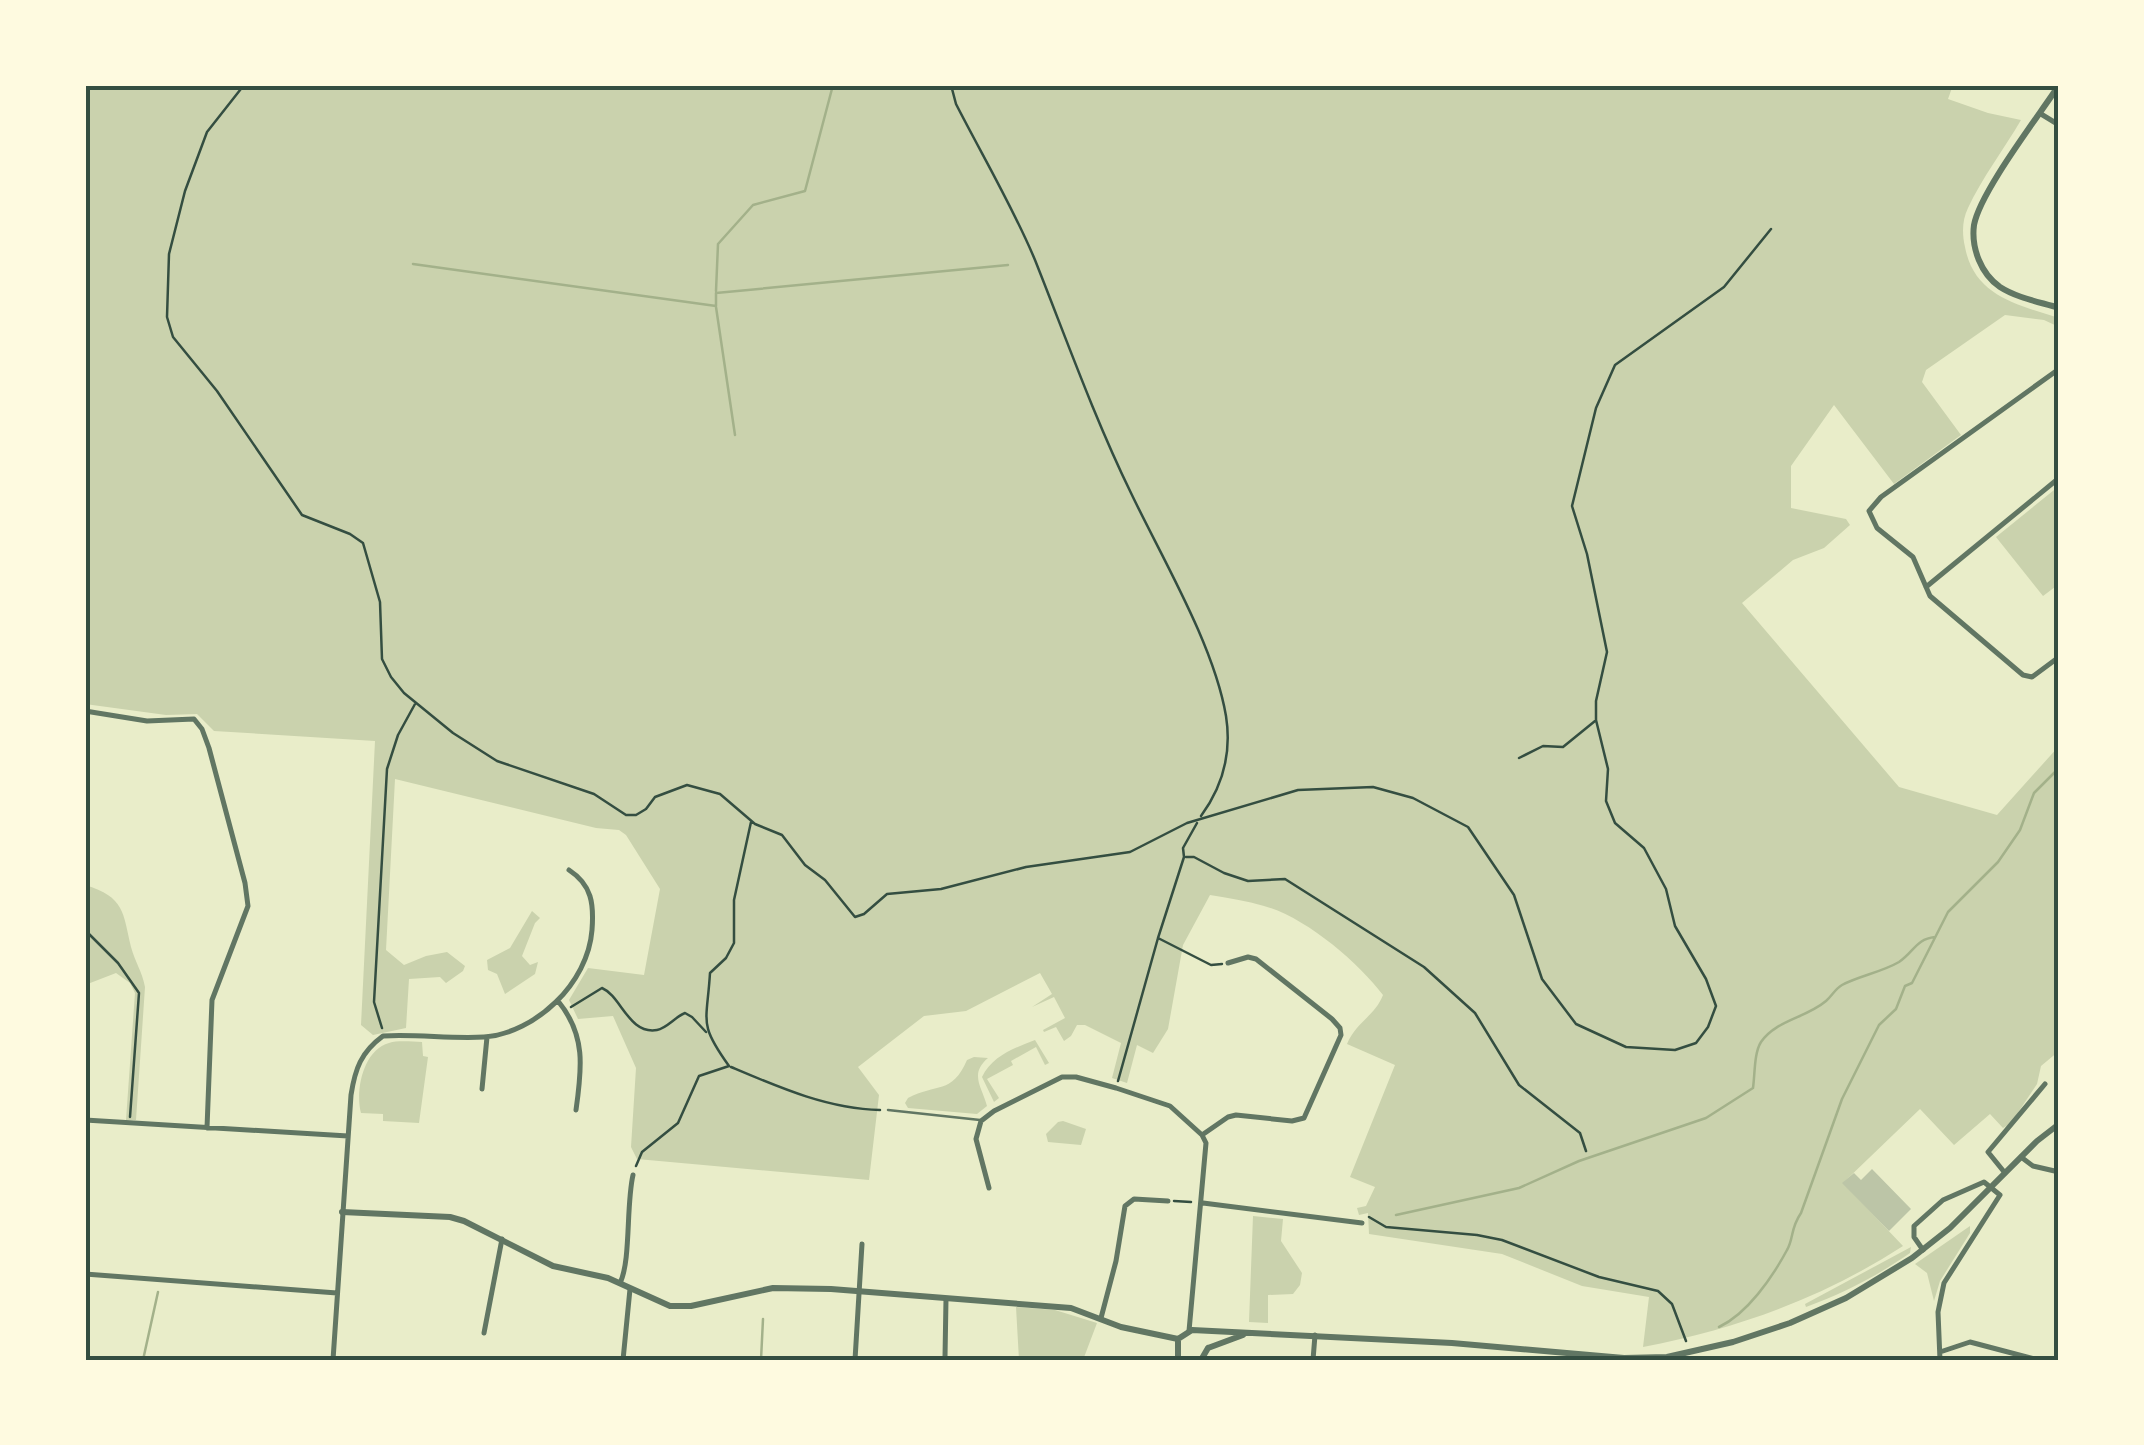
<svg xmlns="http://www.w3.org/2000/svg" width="2144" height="1445" font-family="Spectral,serif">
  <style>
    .green { fill: #cad2ad }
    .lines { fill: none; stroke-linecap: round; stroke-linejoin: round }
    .stream { stroke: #a3b18a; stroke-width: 2.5 }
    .building { fill: #bcc5a7 }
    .path { stroke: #344e41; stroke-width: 2.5 }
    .service { stroke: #617663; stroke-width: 2.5 }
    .minor { stroke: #617663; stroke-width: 5 }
    .tertiary { stroke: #617663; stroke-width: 6 }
    .neatline { fill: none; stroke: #344e41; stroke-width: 4 }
  </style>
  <rect width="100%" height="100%" fill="#e9edc9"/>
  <!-- green -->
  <path class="green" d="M85 85H1953L1948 99 1988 113 2021 120C2004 149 1982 178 1968 208 1962 220 1962 234 1965 247 1974 296 2018 305 2059 318V327L2044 320 2005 315 1926 370 1922 382 1961 435 1894 484 1834 405 1791 466V508L1846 519 1850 525 1824 548 1793 560 1742 603 1899 787 1997 815 2059 746V1051L2041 1066 2037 1084 2011 1123 2003 1128 1990 1114 1954 1145 1920 1109 1843 1183 1903 1246C1823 1298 1736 1329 1643 1347L1649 1297 1582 1286 1502 1254 1369 1234 1368 1213 1359 1215 1357 1208 1366 1206 1375 1187 1350 1177 1395 1065 1347 1044C1356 1022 1375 1016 1383 995 1358 962 1305 917 1264 906 1247 901 1228 898 1210 895L1183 945 1168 1029 1153 1053 1137 1045 1127 1083 1112 1078 1121 1043 1085 1025H1077L1071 1036 1064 1041 1056 1027 1044 1032 1043 1030 1065 1018 1054 997 1032 1007 1052 994 1040 973 966 1011 924 1016 858 1067 879 1095 869 1180 637 1159 631 1147 636 1068 613 1016 578 1019 569 1000 588 968 644 975 660 889 626 835 619 830 596 828 395 779 386 950 404 965 426 956 447 952 465 966 463 971 446 983 440 977 409 979 406 1028 373 1035 361 1025 375 741 214 731 197 714 166 715 85 704Z
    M2059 486V584L2043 596 1996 537Z
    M85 885C125 897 123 913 131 947 135 962 142 971 145 987L136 1120H126L135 993 130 983 116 973 85 985Z
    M532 911 540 918 535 923 522 956 530 965 538 962 535 974 505 994 497 974 488 970 487 960 510 948Z
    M1035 1040 1049 1063 1045 1065 1036 1047 1011 1061 1013 1065 987 1079 999 1098 994 1102 982 1077C992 1056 1014 1048 1035 1040Z
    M422 1042 423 1056 428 1057 419 1123 383 1121V1114L361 1113C355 1091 363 1050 389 1043 399 1040 412 1042 422 1042Z
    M974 1057 988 1058C969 1074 982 1087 987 1106L977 1114 908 1108 905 1103 908 1098C936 1083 952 1095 967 1060Z
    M1063 1121 1086 1129 1081 1145 1048 1142 1046 1134 1058 1122Z
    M1253 1216 1283 1219 1281 1241 1302 1273 1300 1285 1293 1294 1268 1295V1323L1249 1322Z
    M1970 1226V1233L1940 1281 1934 1301 1927 1273 1915 1264Z
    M1911 1247 1910 1253C1877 1276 1844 1293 1806 1307L1805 1304Z
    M1016 1307 1055 1310 1097 1323 1083 1360H1019Z"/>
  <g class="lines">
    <!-- stream -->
    <path class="stream" d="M413 264 716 306V293L1008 265
      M716 291 718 244 753 205 805 191 833 85
      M716 307 735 435
      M1396 1215 1519 1188 1579 1161 1706 1118 1753 1088C1755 1074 1754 1053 1761 1042 1776 1020 1806 1018 1826 1001 1832 996 1835 989 1842 985 1859 976 1882 972 1899 962 1914 952 1916 939 1935 937
      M1719 1327C1747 1314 1772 1278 1787 1250 1794 1238 1790 1229 1801 1213L1842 1099 1879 1025 1896 1009 1905 986 1912 983 1948 912 1998 862 2020 830 2034 793 2059 768
      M143 1360 158 1292
      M761 1360 763 1319
      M1714 1360 1716 1358"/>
  </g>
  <!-- building -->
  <path class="building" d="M1872 1169 1911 1209 1889 1231 1842 1183 1854 1173 1861 1180Z"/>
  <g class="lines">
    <!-- path -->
    <path class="path" d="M244 85 207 132 185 191 169 254 167 317 173 337 217 391 302 515 350 534 363 543 380 602 382 659 391 677 404 693 453 733 497 761 594 794 626 815H636L646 809 655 797 687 785 720 794 755 824 782 835 805 865 825 880 855 917 864 914 887 894 941 889 1026 867 1130 852 1187 823 1298 790 1373 787 1413 798 1468 827 1514 895 1542 979 1576 1024 1626 1047 1675 1050 1696 1043 1708 1027 1716 1006 1706 979 1675 926 1666 889 1644 848 1615 823 1606 801 1608 769 1596 720V701L1607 652 1587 554 1572 506 1596 408 1615 365 1724 287 1771 229
      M951 85 956 104C982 155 1013 207 1035 260 1066 338 1094 417 1131 493 1162 558 1214 645 1226 716 1232 754 1223 786 1201 816
      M1519 758 1543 746 1563 747 1595 721
      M1186 857H1194L1224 873 1248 881 1285 879 1424 967 1475 1013 1519 1085 1580 1133 1586 1151
      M85 930 118 963 139 993 130 1117
      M1158 938 1211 965 1222 964
      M571 1007 602 988C621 996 629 1035 657 1030 667 1028 675 1017 685 1013L692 1017 706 1032
      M382 1028 374 1002 387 769 398 735 415 704
      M731 1067C778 1087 828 1109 880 1110
      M1118 1081 1158 938 1184 857 1183 848 1197 823
      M636 1166 642 1152 678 1123 699 1076 729 1066C698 1023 707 1023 710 973L726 958 734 943V900L751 822
      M1174 1201 1191 1202
      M1369 1217 1386 1227 1477 1235 1502 1240 1599 1277 1658 1291 1672 1304 1686 1341"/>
    <!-- service -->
    <path class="service" d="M888 1110 980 1120"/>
    <!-- minor -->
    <path class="minor" d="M2041 114 2059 125
      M2059 369 1881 497 1869 511 1877 528 1913 557 1930 596 2023 675 2032 677 2059 657
      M1926 587 2059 478
      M85 711 147 721 194 719 202 729 209 748 245 883 248 906 212 1000 207 1128
      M558 1001C586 1035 582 1068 576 1110
      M482 1089 487 1037
      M85 1120 348 1136
      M1202 1135 1228 1117 1236 1115 1292 1121 1304 1118 1341 1035 1340 1028 1332 1019 1256 959 1248 957 1228 963
      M2021 1157 2033 1166 2059 1172
      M2005 1173 1988 1152 2045 1084
      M989 1188 976 1139 981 1121 994 1111 1062 1077H1076L1116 1088 1170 1106 1202 1135 1206 1143 1189 1331
      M1203 1203 1362 1223
      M1923 1250 1914 1237V1226L1943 1200 1984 1182 2000 1195 1944 1283 1938 1312 1940 1360
      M85 1274 337 1293
      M620 1283C631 1261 626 1205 633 1175
      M1101 1318 1116 1261 1125 1206 1134 1199 1168 1201
      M484 1333 502 1239
      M1940 1352 1970 1342 2038 1360
      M333 1360 351 1095C355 1069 361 1052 383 1036 417 1034 451 1039 484 1037 536 1033 588 983 592 930 594 904 592 885 569 870
      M623 1360 630 1289
      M855 1360 862 1244
      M940 1360 945 1357 946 1299
      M1313 1360 1315 1335"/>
    <!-- tertiary -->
    <path class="tertiary" d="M2059 85C2038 117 1980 192 1974 225 1971 248 1981 274 2000 287 2017 298 2040 302 2059 308
      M342 1212 450 1217 464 1221 553 1266 608 1278 670 1306H691L773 1288 831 1289 1071 1308 1121 1327 1178 1339
      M1208 1348 1243 1335
      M1178 1360V1339L1192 1330 1452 1343 1624 1358 1667 1357 1733 1342 1790 1323 1846 1298 1912 1258 1950 1228 2037 1141 2059 1124
      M1201 1360 1208 1348"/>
  </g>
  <!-- border -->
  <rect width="2144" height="1445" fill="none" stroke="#fefae0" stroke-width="175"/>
  <rect x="88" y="88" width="1968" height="1270" class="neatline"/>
</svg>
